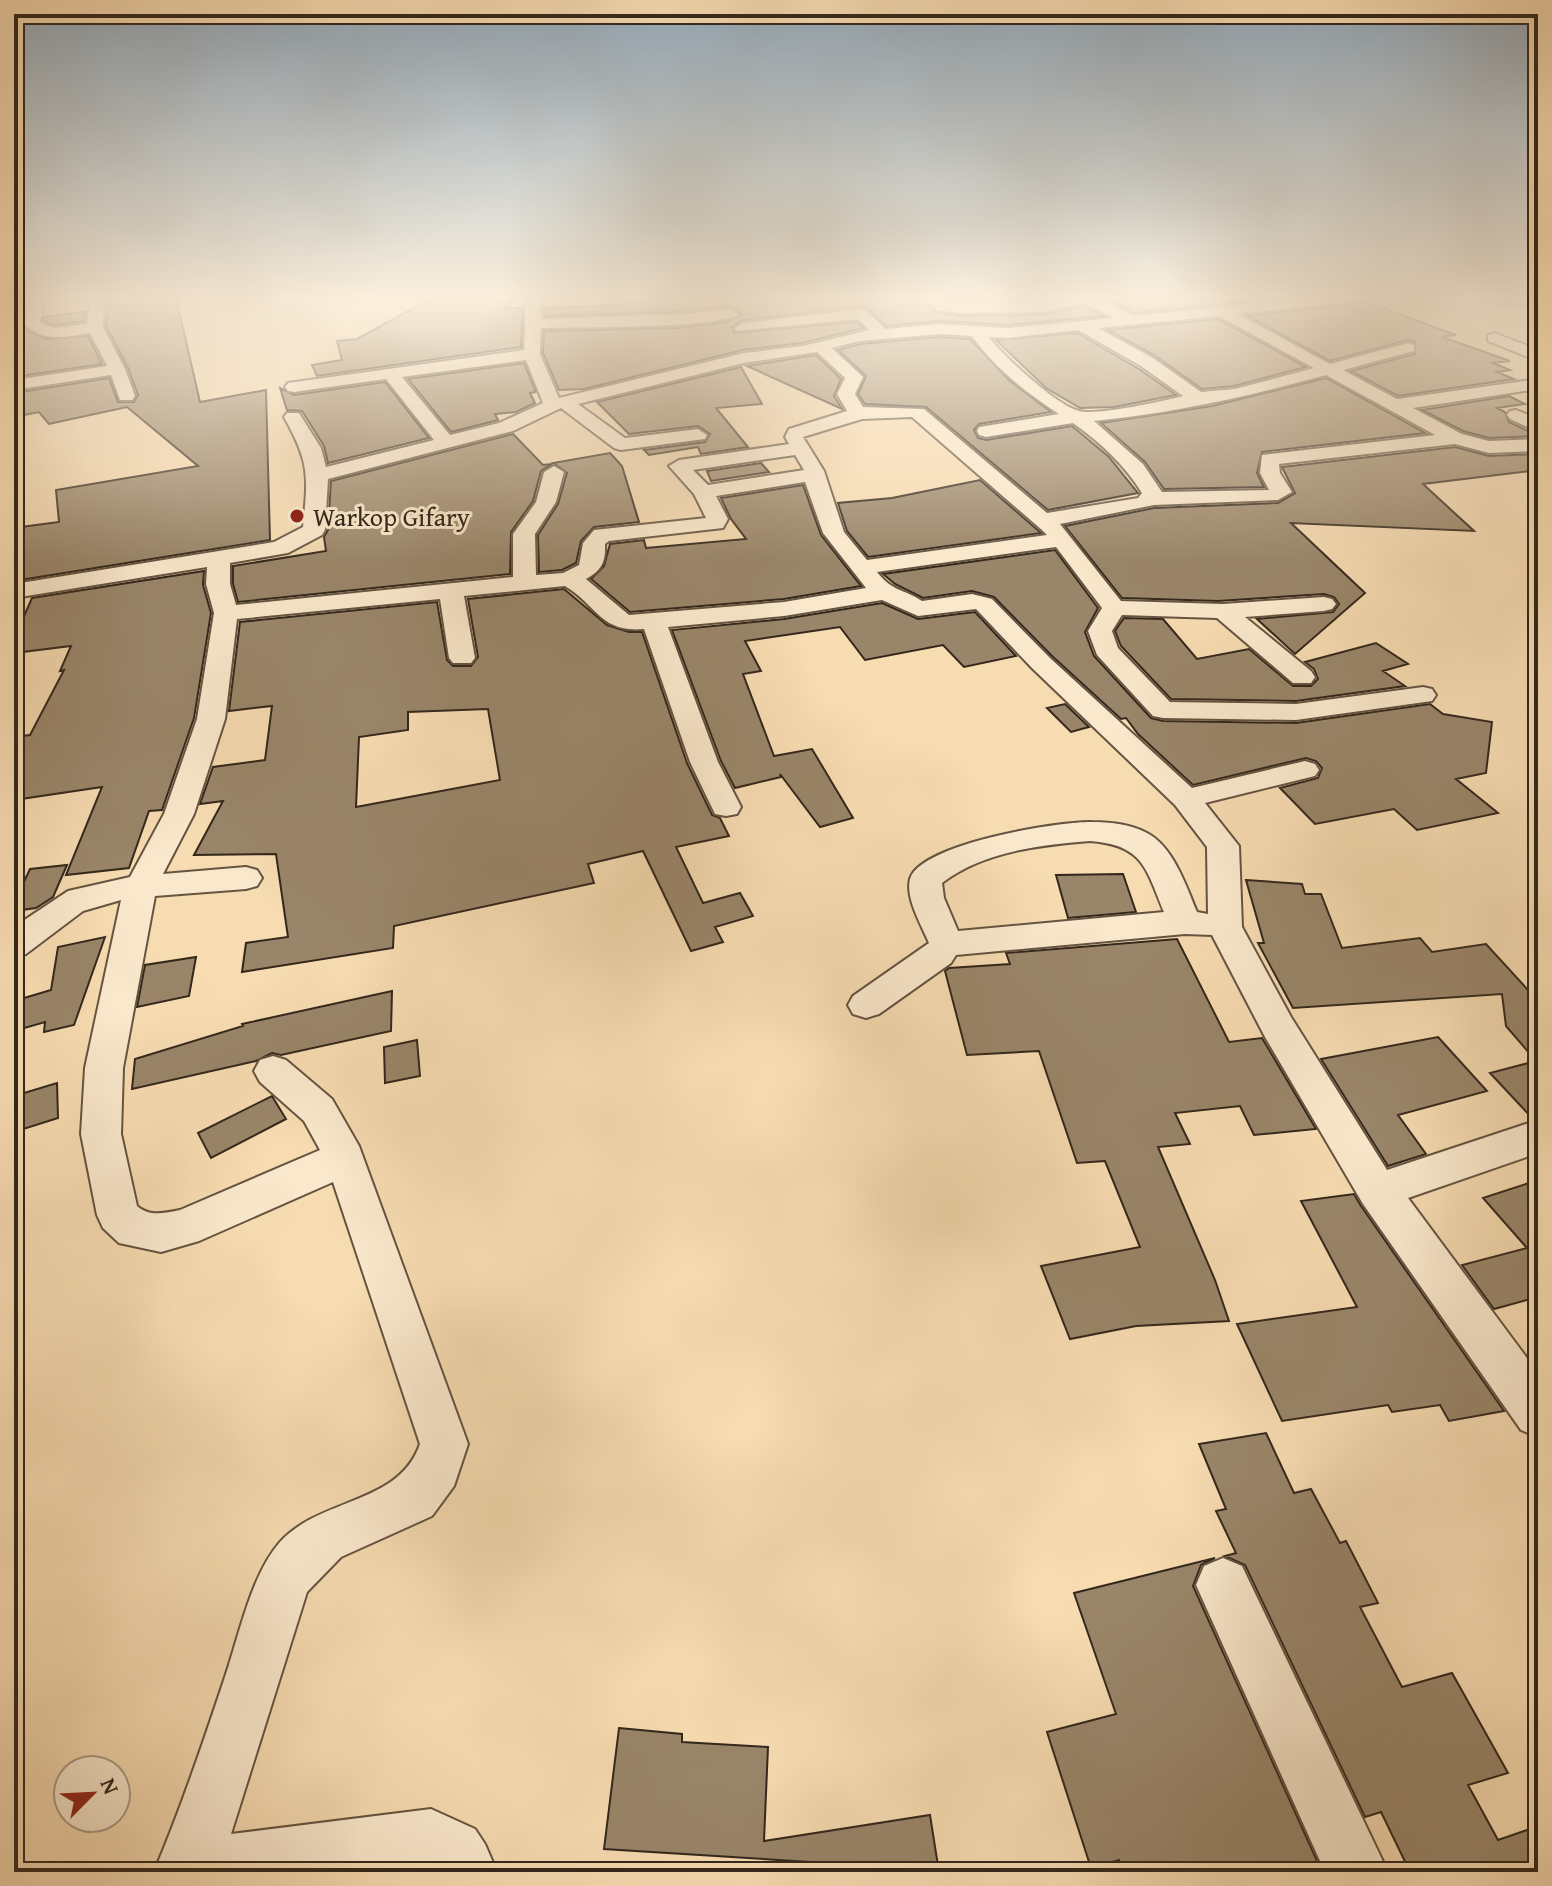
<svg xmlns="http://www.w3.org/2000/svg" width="1552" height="1886" font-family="'Gentium Book Plus',serif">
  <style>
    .building { fill: #998569; stroke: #33271c; stroke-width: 2; fill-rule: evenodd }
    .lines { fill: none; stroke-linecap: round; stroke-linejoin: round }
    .minor-casing { stroke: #645441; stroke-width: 4 }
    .minor { fill: #fae8cc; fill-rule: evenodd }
    .poi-dot { fill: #8f2418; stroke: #fae8cc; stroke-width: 3 }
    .labels { text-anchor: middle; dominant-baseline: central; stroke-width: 6; stroke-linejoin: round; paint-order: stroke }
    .far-poi-label { font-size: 26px; fill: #33271c; stroke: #fae8cc; text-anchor: start }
  </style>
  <rect width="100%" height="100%" fill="#f7dbb1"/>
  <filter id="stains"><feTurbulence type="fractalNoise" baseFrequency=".0025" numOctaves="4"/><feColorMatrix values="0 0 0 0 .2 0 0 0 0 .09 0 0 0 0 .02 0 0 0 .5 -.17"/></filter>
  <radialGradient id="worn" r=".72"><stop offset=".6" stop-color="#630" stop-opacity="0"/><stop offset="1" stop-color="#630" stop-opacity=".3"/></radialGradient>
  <!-- building -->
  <path class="building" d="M135 298H176L200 402 266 390 270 540 14 581V528L59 522 56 490 198 466 127 407 49 424 39 412 14 417V393L109 378 118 402H134L138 395 128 368 106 326 109 301Z
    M432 298H516L506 308H523L521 347 317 376 312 365 342 360 337 341 357 339Z
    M628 298H921L936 312 959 316 1041 315 1084 306 1103 316 1008 325 940 321 886 326 869 309 862 306 743 320 732 327 734 333 857 322 863 328 802 343 743 350 584 389 559 390 543 353 544 331 677 328 727 322 742 315 731 306 684 311 545 316 544 308 629 305Z
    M1105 298H1276L1134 313Z
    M1358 299 1456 335 1442 337 1510 361 1493 363 1510 370 1497 372 1514 379 1398 396 1351 371 1415 354V342L1407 340 1330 361 1248 316 1348 305Z
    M85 312 84 321 54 325 43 320 44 317Z
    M1218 319 1306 367 1234 386 1202 389 1154 355 1108 330Z
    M22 320V325L29 332 46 339 88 336 102 364 14 377V321Z
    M1077 333 1139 369 1176 395 1114 407 1080 408 1046 388 996 340Z
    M940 337 970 339 1010 381 1051 412 979 424 974 430 978 438 986 440 1072 426 1109 457 1138 493 1048 510 926 407 865 404 858 394 866 376 838 350 860 344Z
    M816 355 841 379 834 396 842 409 747 366Z
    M524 363 536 392 530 393 535 403 516 412 495 414 498 420 451 432 408 379Z
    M741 367 762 404 716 408 748 447 701 454 698 447 649 455 644 450 705 442 710 434 698 426 629 434 597 402Z
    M1326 378 1425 433 1262 452 1257 473 1264 487 1164 489 1145 462 1101 423 1212 406Z
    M385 382 429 438 328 463 324 446 302 411 287 410 280 388 294 395Z
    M1509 396 1525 404 1497 408 1505 412 1509 422 1538 436 1489 438 1463 431 1422 410Z
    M513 434 543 465 552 464 541 471 533 501 511 532 510 574 238 602 233 584V566L326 551 324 537 328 530 331 481Z
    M1455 447 1489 456 1538 454V470L1423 484 1474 531 1291 523 1365 593 1295 654 1257 619 1333 612 1339 604 1334 597 1324 594 1218 601 1122 598 1065 526 1154 508 1278 503 1295 493 1282 467Z
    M610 453 622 466 639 522 594 527 581 541 576 563 562 570 539 572 538 535 558 504 567 473 553 463Z
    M761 463 769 472 711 481 707 471Z
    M980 480 1041 533 868 557 847 531 838 503 892 498Z
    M803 485 821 535 861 586 784 599 630 612 591 579 604 566 610 544 644 540 646 548 746 539 731 519 721 498Z
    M1055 550 1098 608 1085 632 1094 656 1151 718 1163 721 1296 723 1430 704 1443 714 1492 722 1486 773 1456 779 1498 813 1417 830 1394 809 1315 824 1280 788 1318 778 1322 768 1316 761 1306 758 1193 785 1138 734 1126 718 1121 719 1052 656 994 597 972 591 923 598 895 584 883 574Z
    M204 571 203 585 211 613 194 718 162 810 149 811 129 868 66 875 102 787 14 800V737L30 735 64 670 60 671 71 646 14 653V639L32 598Z
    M564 589 607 625 629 632H642L687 763 712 815 720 818 729 836 676 847 703 903 740 893 753 916 715 927 723 942 691 951 643 851 588 864 594 883 394 926 393 948 242 972 246 943 288 937 276 854 194 855 223 801 200 804 213 767 265 760 272 706 229 711 240 622 437 602 447 660 453 666H471L478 657 468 599ZM488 709 500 780 356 807 359 737 408 730V712Z
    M882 603 918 619 975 612 1016 656 964 667 943 645 865 660 840 627 745 641 761 671 743 674 774 756 812 749 853 818 820 827 780 774 781 777 735 788 721 761 672 630 784 619Z
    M1124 618 1163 619 1197 659 1249 649 1293 686H1311L1318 679 1314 669 1305 662 1376 643 1408 664 1383 671 1405 686 1296 701 1171 699 1121 646 1115 631Z
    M1065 704 1089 727 1071 732 1047 708Z
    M67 865 53 897 36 908 14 911V903L30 869Z
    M1123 874 1136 912 1068 918 1056 875Z
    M1246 880 1302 884 1305 894H1321L1342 948 1420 938 1432 952 1486 944 1538 1001V1117L1533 1119 1490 1073 1536 1061 1506 1026 1502 994 1293 1008 1258 943H1264Z
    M105 937 74 1025 44 1032 45 1022 14 1031V1001L51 990 58 947Z
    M1177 939 1229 1042 1262 1038 1316 1129 1254 1135 1240 1106 1175 1113 1190 1144 1158 1147 1215 1280 1229 1321 1136 1326 1070 1339 1041 1266 1140 1247 1105 1161 1077 1163 1039 1051 967 1055 945 971 949 968 1010 964 1006 953Z
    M196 957 189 996 137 1007 145 965Z
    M392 991 391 1031 281 1055 272 1053 256 1061 132 1089 135 1059 243 1026 242 1024Z
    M1438 1037 1487 1091 1398 1115 1426 1154 1388 1166 1321 1059Z
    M417 1040 420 1076 385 1083 384 1047Z
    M57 1083 58 1118 14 1132V1096Z
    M272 1096 286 1119 211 1158 198 1133Z
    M1538 1180V1297L1494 1309 1462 1265 1527 1248 1483 1198Z
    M1354 1194 1361 1206 1504 1411 1449 1421 1440 1405 1392 1412 1388 1405 1282 1421 1237 1324 1357 1307 1301 1201Z
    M1266 1433 1294 1493 1311 1489 1340 1543 1346 1541 1378 1603 1360 1607 1402 1687 1452 1673 1508 1773 1468 1785 1498 1840 1527 1830 1538 1849V1872H1410L1381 1812 1365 1817 1245 1565 1225 1556 1236 1553 1216 1511 1226 1509 1199 1444Z
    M1215 1558 1201 1565 1193 1586 1322 1872H1120L1119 1860 1091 1868 1047 1732 1116 1714 1074 1593Z
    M619 1728 682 1734V1742L768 1747 764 1841 930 1815 939 1872H811L810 1862 604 1849Z"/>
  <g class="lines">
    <defs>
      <path id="minor" d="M31 298H64L62 301 44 303 40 322 54 328 87 324 90 298H104L103 327 125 369 135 396 132 400H120L111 375 14 390V380L107 366 90 333C67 337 42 343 24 323Z
        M526 298H540L542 319 684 314 731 309 739 314C721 329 574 327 541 328L540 354 559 398 744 353 803 346 869 330 858 319 737 331 735 328 743 323 862 309 867 311 885 329 940 324 1008 328 1113 318 1084 303 1041 312 959 313 938 310 924 298C937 298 946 303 959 303L1098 298 1133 316 1305 298H1355L1348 302 1238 314 1330 364 1408 343 1414 345V351L1343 370 1397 399 1538 379V389L1413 408 1462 434 1489 441 1538 439V451L1489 453 1455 444 1279 464 1280 473 1292 492 1278 500 1154 505 1060 524 1121 601 1223 604 1324 597 1332 599 1336 604 1332 609 1324 611 1245 617 1311 671 1315 677 1311 683H1293L1217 618 1122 615 1112 631 1118 648 1170 702 1296 704 1423 687 1432 689 1436 695 1432 701 1296 720 1163 718 1153 716 1097 655 1088 631 1102 608 1056 547 877 572C893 592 902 588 922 601L972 594 992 599 1050 658 1192 788 1305 761 1315 764 1319 770 1315 776 1205 803 1239 846 1242 927 1291 1017 1387 1170 1538 1120V1153L1408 1198 1538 1373V1437L1521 1430 1363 1204 1265 1037 1212 935 1185 934 956 955 951 963 879 1014 866 1018 853 1014 848 1005 853 996 929 943C922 926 905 898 910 879 920 844 1059 821 1092 822 1109 822 1129 824 1145 832 1173 845 1186 886 1197 912L1208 914 1207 847 1175 805 1032 668 976 609 918 616 882 600 784 616 668 627 718 762 741 807 737 814 726 816 715 814 690 762 644 629C600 633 597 605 565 586L464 596 475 658 471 663H453L449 658 440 599 237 619 225 719 194 814 163 874 246 867 257 870 262 878 257 886 246 889 155 896 123 1068 121 1134 137 1206C150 1217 164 1213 180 1210L320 1150 304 1121 260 1082 254 1071 260 1060 273 1056 286 1060 332 1099 359 1146 468 1444 454 1486 432 1516 341 1557 307 1592 231 1834 431 1809 475 1829 485 1844 497 1872H154C181 1808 203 1743 225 1677 239 1636 251 1575 280 1542 321 1497 399 1505 420 1444L333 1182 199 1241 161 1252 119 1243 103 1228 97 1215 81 1134 85 1068 121 900 83 911 26 954 14 957V927L68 891 130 877 164 814 197 719 214 613 206 584 207 567 14 598V584L274 542 303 527C308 476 310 463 284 417L287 413H299L321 448 326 467 434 440 386 379 294 392 288 391 285 387 288 383 524 350ZM1219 316 1314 368 1235 389 1201 392 1153 358 1098 328ZM1078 330 1141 366 1183 396C1165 401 1095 416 1079 411 1056 405 1003 356 989 337L1008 338ZM940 334 972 336C996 369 1025 392 1059 414L979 427 977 431 979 435 986 437 1073 423C1101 443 1124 464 1142 493L1138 498 1047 513 924 409 863 407 855 394 863 377 832 348 859 341ZM817 352 845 378 837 394 847 411 789 429 785 437 789 444 679 460 669 466 694 494 706 518 594 530 583 543 579 565 563 573 536 575 535 534 556 502 564 472 554 466 544 472 536 502 513 534V577L236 605 230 584V563L288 553 322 535 325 530 328 479 513 431 561 408 614 448 621 450 705 439 707 435 698 429 625 438 578 404 744 363ZM526 360 543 403 499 423 450 435 402 377ZM1326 375 1435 435 1262 455 1260 473 1269 490 1162 492 1143 464 1094 421C1173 413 1250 396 1326 375ZM912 417 1042 530 1047 535 867 560 844 532 824 471 803 437 862 419ZM795 455 804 470 708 485 693 470ZM805 482 823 533 866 588 784 602 629 615 586 579C602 571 606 561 605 544L609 541 723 528 728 519 716 496ZM1090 841C1143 845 1146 868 1164 912L958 931 944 898 942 883C983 851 1041 845 1090 841Z
        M1474 298H1538V305L1481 302Z
        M1494 333 1538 350V361L1488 341V335Z
        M1516 410 1538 419V432L1510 419 1507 415 1510 411Z
        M1223 1558 1242 1566 1388 1872H1325L1196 1585 1204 1566Z"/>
    </defs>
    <!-- minor casing -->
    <use href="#minor" class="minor-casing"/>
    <!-- minor -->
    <use href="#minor" class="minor"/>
  </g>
  <!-- sky -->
  <linearGradient id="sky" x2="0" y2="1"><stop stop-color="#93abbe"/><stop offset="0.53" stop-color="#fbefdc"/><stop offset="1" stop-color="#fbefdc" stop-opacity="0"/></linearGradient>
  <rect width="1552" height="562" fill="url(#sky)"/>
  <!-- markers -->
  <circle class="poi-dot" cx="297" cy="516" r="8"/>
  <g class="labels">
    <!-- far-poi labels -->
    <g class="far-poi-label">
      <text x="313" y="516">Warkop Gifary</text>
    </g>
  </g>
  <!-- margin -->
  <rect width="1552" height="1886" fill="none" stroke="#f7dbb1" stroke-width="48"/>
  <rect x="16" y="16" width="1520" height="1854" fill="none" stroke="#33271c" stroke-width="4"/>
  <rect x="24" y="24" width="1504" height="1838" fill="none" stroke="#33271c" stroke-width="2"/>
  <!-- north arrow -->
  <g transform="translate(92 1794) rotate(66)"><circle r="38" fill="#fae8cc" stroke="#aa9b86" stroke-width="2"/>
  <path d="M0-6L14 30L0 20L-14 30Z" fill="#8f2418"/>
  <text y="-12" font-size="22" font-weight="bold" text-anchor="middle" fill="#33271c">N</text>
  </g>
  <rect width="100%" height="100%" filter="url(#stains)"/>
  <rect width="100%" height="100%" fill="url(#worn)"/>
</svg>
